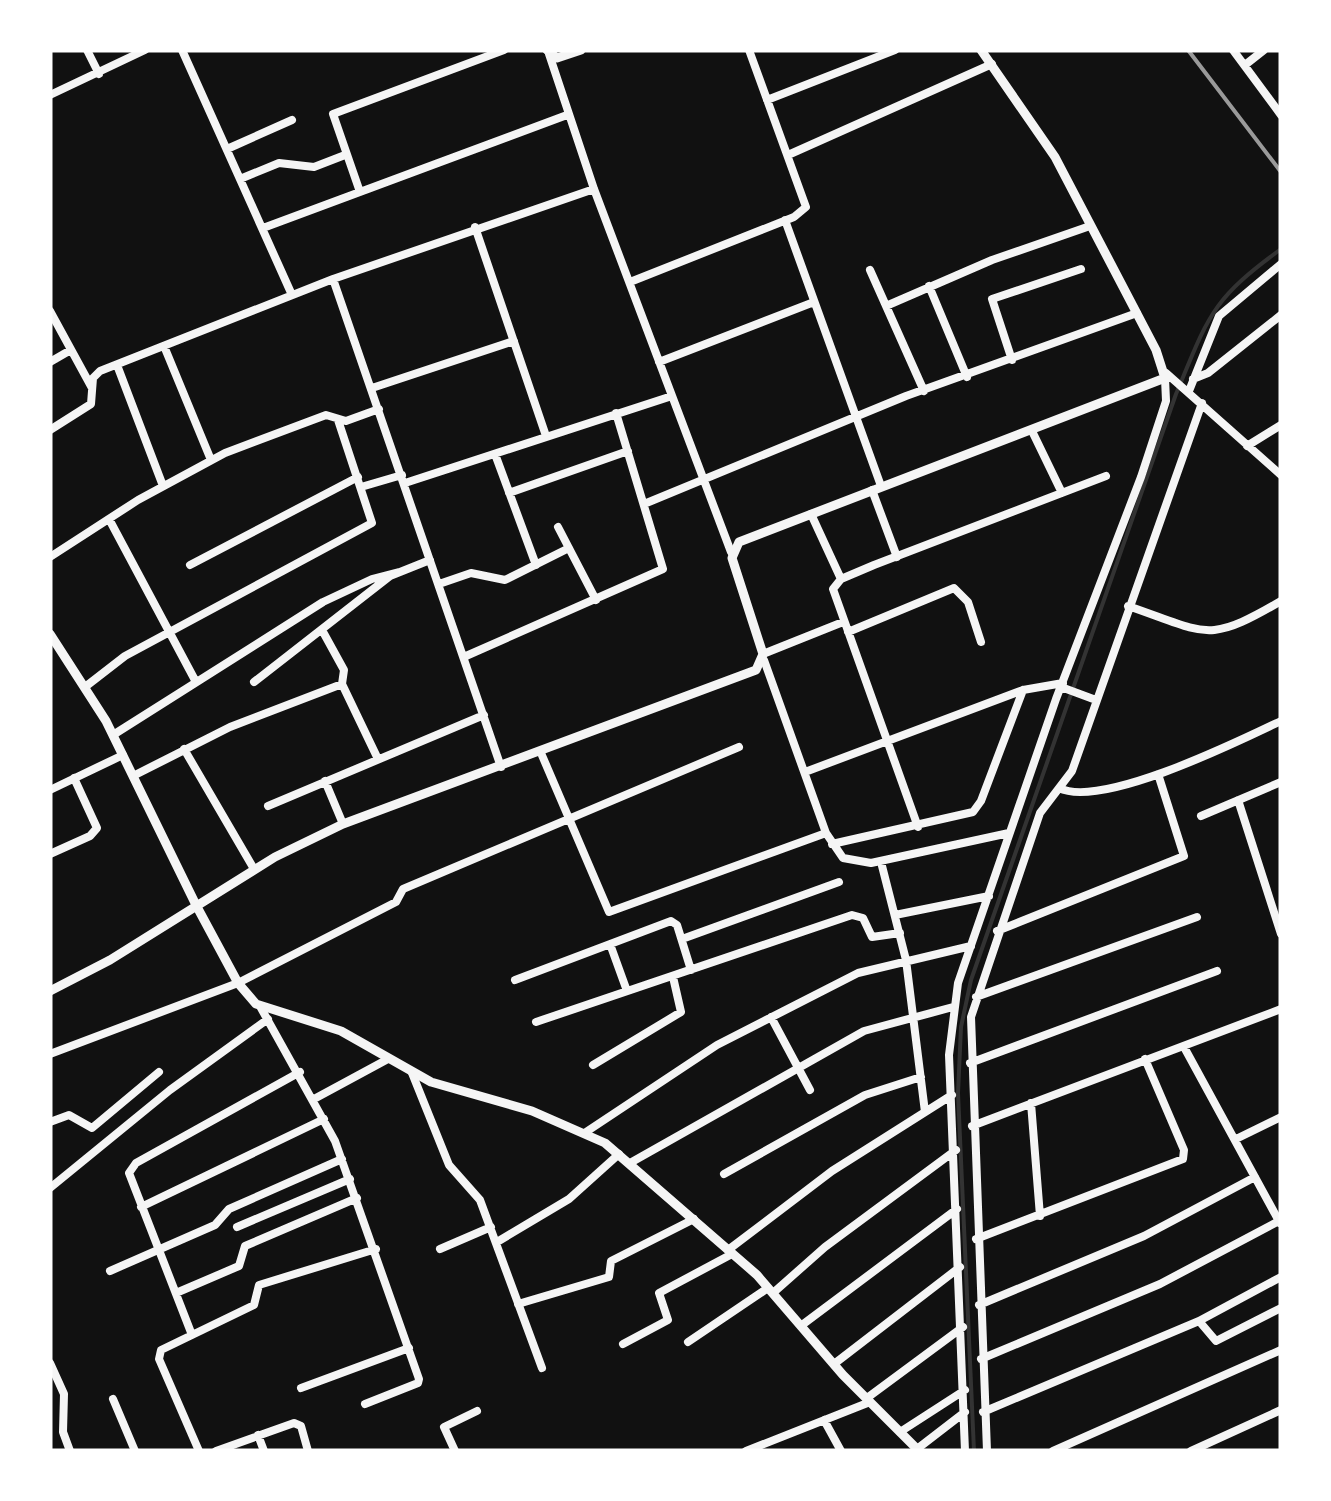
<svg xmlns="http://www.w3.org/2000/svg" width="1331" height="1501" font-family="Roboto,sans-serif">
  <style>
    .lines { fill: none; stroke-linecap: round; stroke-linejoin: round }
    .stream { stroke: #333; stroke-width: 4 }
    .minor { stroke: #f5f5f5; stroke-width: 8 }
    .tertiary { stroke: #f5f5f5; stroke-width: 9 }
    .rail { stroke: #9a9a9a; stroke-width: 4 }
  </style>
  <rect width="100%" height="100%" fill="#111"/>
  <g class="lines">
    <!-- stream -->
    <path class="stream" d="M974 1451 958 1093 961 1027 971 980 1176 394C1209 315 1211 300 1281 249"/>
    <!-- minor -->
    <path class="minor" d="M87 50 99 74
      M182 50 292 295
      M1233 50 1281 115
      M549 54 594 189 731 552
      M1245 65 1264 50
      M50 95 145 50
      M767 100 895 50
      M227 149 292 120
      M788 155 992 64
      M240 179 279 163 314 167 345 155
      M360 192 333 114 504 50
      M785 220 881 486
      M475 227 546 436
      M263 228 567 115
      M870 270 924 391
      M333 279 501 767
      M630 282 794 217 806 207 749 50
      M929 286 967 377
      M886 306 992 260 1090 226
      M50 311 92 388
      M164 346 211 460
      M1012 360 992 299 1081 269
      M50 362 69 351
      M659 362 814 302
      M117 365 163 486
      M1166 373 1281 475
      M1193 379 1208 373 1281 315
      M372 388 514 341
      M1189 391 1219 316 1281 264
      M50 430 91 404 93 378 100 371 333 279 594 189
      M1032 431 1062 493
      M1247 446 1281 425
      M495 454 536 565
      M405 483 672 396
      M361 487 402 475
      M872 490 897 557
      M509 493 628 451
      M644 504 906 396 1137 313
      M811 514 841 579
      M109 519 196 682
      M558 527 596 600
      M50 557 138 500 225 453 326 415 346 421 379 409
      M190 565 358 477
      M439 584 471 573 505 580 569 548
      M1128 606C1207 633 1206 645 1281 601
      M848 632 954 588 968 602 981 642
      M763 654 843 622
      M466 656 663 569 616 413
      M764 660 826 833 843 858 871 863 1009 833
      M254 682 390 576 430 560
      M342 684 377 757
      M85 687 125 656 372 523 338 420
      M1061 687 1096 700
      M113 735 323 602 372 579 399 572
      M184 749 254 869
      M541 753 609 912 826 833
      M805 772 1023 690 1063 683
      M133 776 230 727 342 684 344 670 322 630
      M325 781 343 824
      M1059 788C1101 809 1237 742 1281 721
      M50 790 123 755
      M1238 800 1281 934
      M268 806 484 715
      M1201 816 1281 782
      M918 827 833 589 841 579 874 565 1106 476
      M832 844 973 812 981 801 1023 690
      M50 854 90 836 97 828 74 778
      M881 862 906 960 925 1112
      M895 915 989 896
      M997 931 1184 856 1158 774
      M682 939 839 882
      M610 944 627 991
      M515 980 671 921 677 925 691 970
      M976 997 1197 917
      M261 1008 335 1141 419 1379 418 1383 365 1404
      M771 1017 810 1090
      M536 1022 852 915 863 918 872 937 900 933
      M1184 1047 1280 1223
      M50 1054 238 983 396 902 403 889 739 747
      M970 1063 1217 971
      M593 1065 681 1012 673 977
      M412 1073 449 1165 480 1200 542 1368
      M314 1099 388 1059
      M1031 1103 1040 1216
      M50 1122 69 1115 92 1128 159 1072
      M972 1126 1281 1009
      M586 1132 717 1045 858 973 971 946
      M1236 1139 1281 1117
      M630 1163 864 1031 953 1007
      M724 1174 865 1095 921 1077
      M50 1188 170 1090 268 1019
      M141 1207 324 1119
      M237 1227 350 1179
      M976 1239 1183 1159 1184 1150 1145 1059
      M497 1242 569 1199 619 1154
      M440 1249 491 1227
      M728 1250 832 1171 952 1095
      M110 1271 215 1225 229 1209 342 1159
      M176 1293 239 1266 245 1246 357 1198
      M773 1293 825 1247 956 1150
      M518 1304 609 1277 611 1261 694 1219
      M979 1305 1144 1236 1255 1177
      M1199 1321 1216 1341 1281 1308
      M802 1325 957 1209
      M192 1335 129 1173 136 1163 300 1072
      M688 1342 768 1288
      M623 1344 668 1320 659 1293 732 1254
      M981 1359 1160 1284 1279 1221
      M50 1363 64 1394 63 1432 70 1451
      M834 1364 960 1267
      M301 1388 409 1348
      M867 1398 963 1327
      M113 1399 135 1451
      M983 1412 1199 1321 1281 1277
      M824 1420 841 1451
      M900 1432 965 1390
      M258 1435 264 1451
      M917 1449 965 1412
      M199 1451 159 1359 161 1350 254 1305 259 1285 376 1249
      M216 1451 294 1423 301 1426 308 1451
      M455 1451 444 1427 477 1411
      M746 1451 870 1402
      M965 1451 949 1055 958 983 1056 699 1141 477 1166 401 1165 378
      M987 1451 971 1017 1040 813 1072 771 1202 403
      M1053 1451 1281 1350
      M1191 1451 1281 1410"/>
    <!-- tertiary -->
    <path class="tertiary" d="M547 50 557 58 581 50
      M50 634 106 721 196 905 238 983 256 1004 341 1031 431 1082 532 1111 605 1143 757 1275 843 1375 919 1451
      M50 991 110 960 275 857 343 824 756 670 763 654 732 558 739 542 1165 378 1156 350 1055 157 981 50"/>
    <!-- rail -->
    <path class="rail" d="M1188 50 1281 172"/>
  </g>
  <!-- border -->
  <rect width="1331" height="1501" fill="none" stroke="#ffffff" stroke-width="105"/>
</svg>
